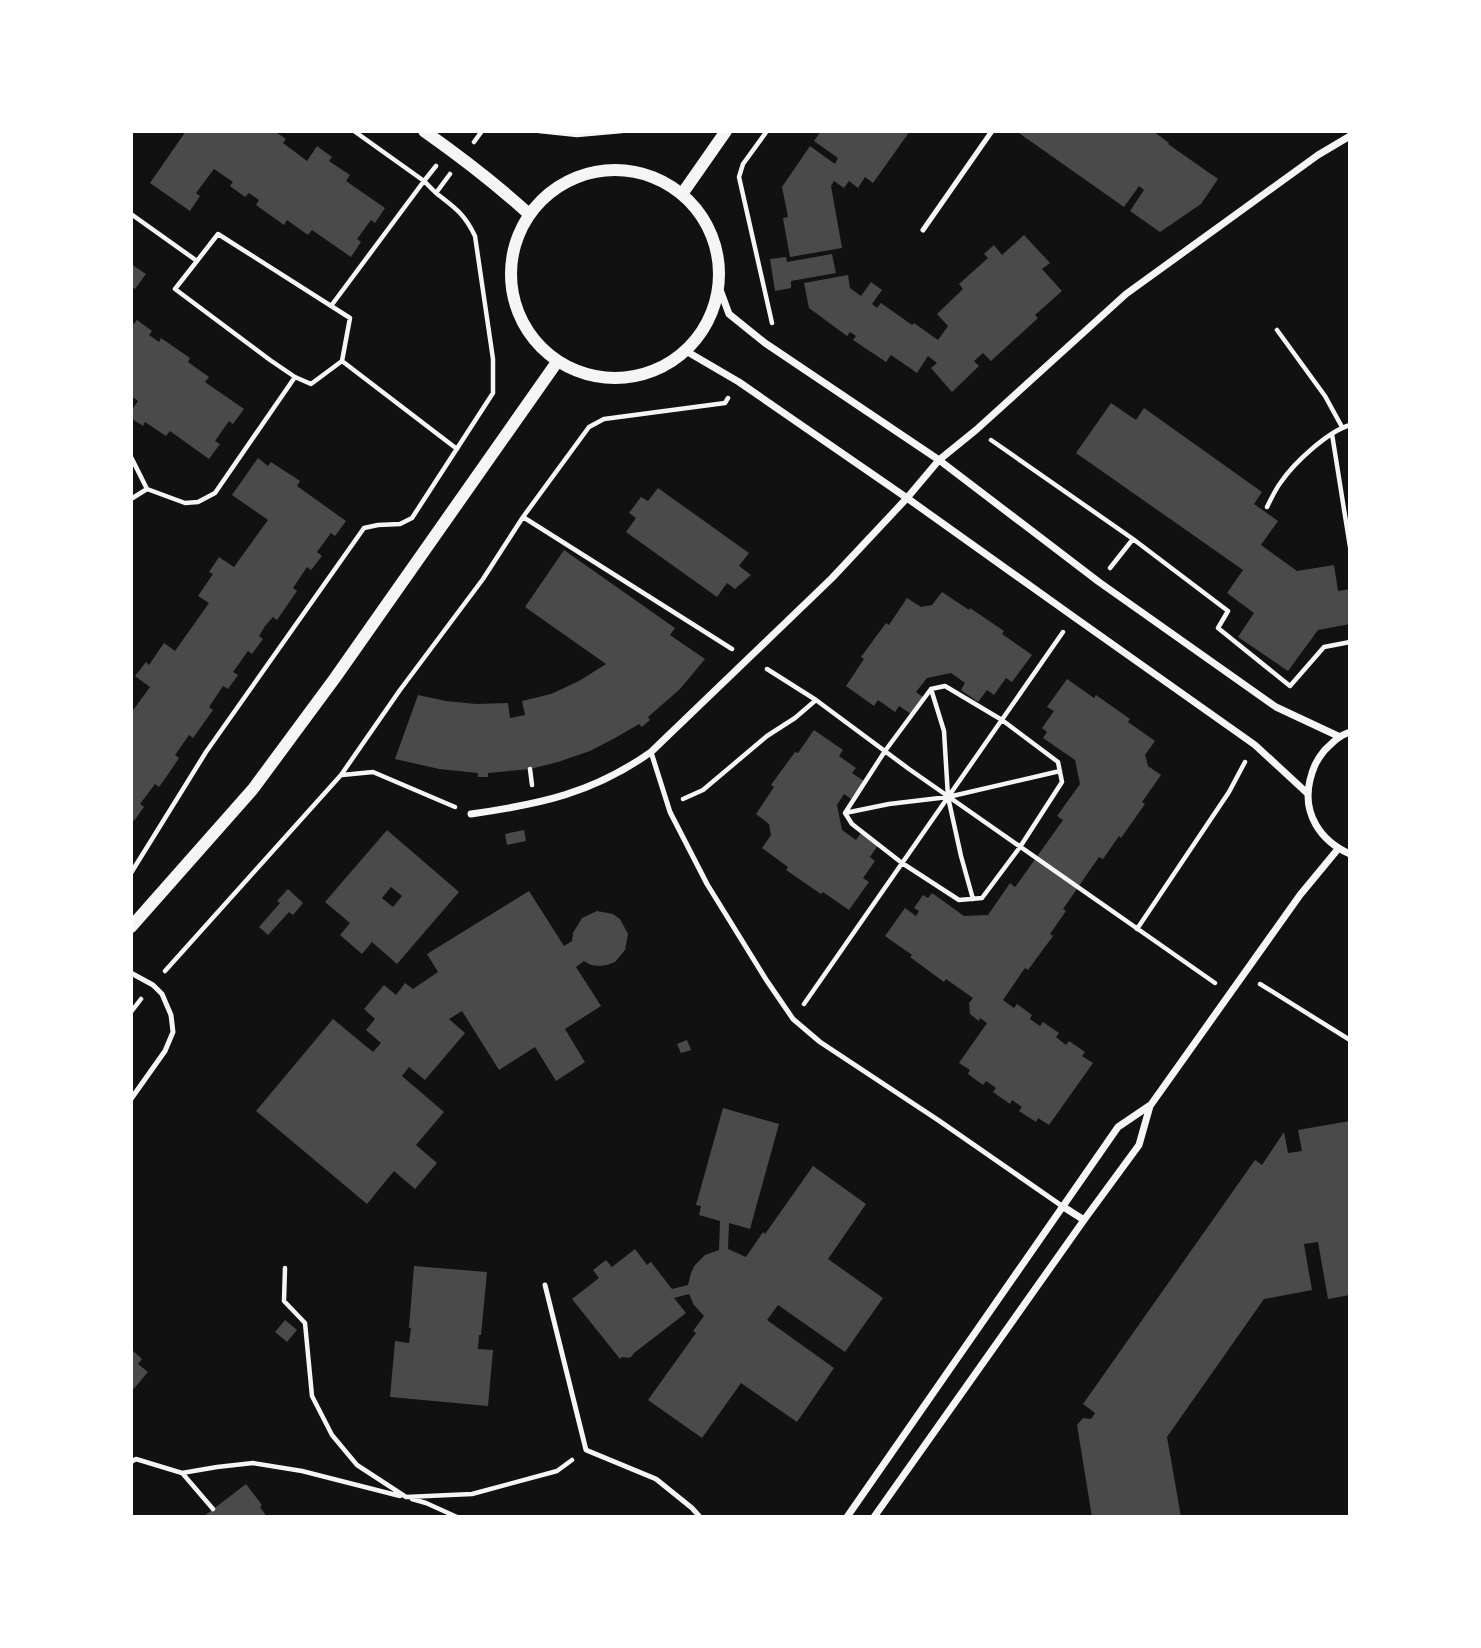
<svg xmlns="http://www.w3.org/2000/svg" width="1481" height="1648" font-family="'Archivo Narrow',sans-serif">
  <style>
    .building { fill: #4a4a4a; fill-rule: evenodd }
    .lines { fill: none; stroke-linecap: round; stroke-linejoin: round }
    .path { stroke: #f5f5f5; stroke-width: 4.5 }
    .service { stroke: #f5f5f5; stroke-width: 5 }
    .minor { stroke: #f5f5f5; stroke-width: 7 }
    .tertiary { stroke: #f5f5f5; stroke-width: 12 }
  </style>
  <rect width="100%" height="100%" fill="#111"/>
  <!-- building -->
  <path class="building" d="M186 131H266L268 133 270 131H274L286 139 283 143 307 161 317 146 332 157 329 161 350 175 346 181 385 208 375 223 371 220 357 239 361 242 351 257 312 230 308 235 287 220 284 225 256 205 259 200 249 193 245 197 230 186 233 182 214 169 196 193 200 196 190 211 150 183Z
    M821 131H910L873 183 865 177 858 188 849 181 844 188 834 181 831 186 842 248 790 257 783 218 788 217 782 187 810 146 835 164 838 158 814 141Z
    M1016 131H1153L1169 143 1168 144 1218 179 1201 204 1160 232 1130 211 1144 190 1139 186 1124 207Z
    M1024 235 1050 263 1042 269 1062 291 1035 315 1038 318 991 361 983 353 974 361 979 366 952 392 931 368 937 363 928 356 917 373 891 355 886 362 853 340 856 336 850 332 847 336 809 308 804 283 848 275 850 288 861 296 871 282 882 290 872 304 877 308 881 303 912 325 914 323 938 340 948 326 937 314 963 289 959 284 988 258 984 254 994 245 1002 255Z
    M832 254 836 273 791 281V288L775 291 770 259 786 257 787 262Z
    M131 264 146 274 135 289 131 286Z
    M137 320 152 331 149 335 159 342 161 338 190 358 188 362 209 377 205 382 244 409 233 424 229 421 215 441 220 444 209 459 170 431 166 436 145 422 143 426 131 418V411L138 401 131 396V322L134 324Z
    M1111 403 1136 420 1144 408 1262 492 1254 504 1278 521 1261 545 1297 571 1334 565 1338 591 1350 589V624L1318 630 1288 671 1238 637 1254 613 1227 593 1243 570 1076 453Z
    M258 458 268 466 271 462 300 481 297 486 346 521 335 536 331 533 317 552 322 556 311 570 307 567 293 588 297 591 277 620 273 617 265 626 259 636 263 639 252 654 248 651 233 672 238 675 228 689 223 686 209 707 213 710 193 738 189 735 175 755 179 758 169 773 159 787 155 784 140 804 144 807 134 821 131 819V713L150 687 135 676 146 662 149 665 164 643 175 651 209 603 198 596 213 574 209 572 219 557 234 567 268 520 232 495Z
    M658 488 749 553 739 566 751 575 735 589 727 583 717 597 626 532 636 518 629 513 641 497 648 501Z
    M564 550 675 628 670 635 705 659 680 689 648 717 650 720 642 727 639 724 615 738 590 751 558 762 530 769 488 773V777H478V773L439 769 395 759 418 695 446 701 476 704 508 703 510 718 525 715 522 701 551 694 579 681 606 664 525 607Z
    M942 592 969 610 970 608 1004 631 1002 634 1032 655 1012 682 1006 678 994 695 987 690 978 702 961 690 965 683 951 673 927 678 916 692 923 697 911 714 899 706 895 712 878 700 874 706 846 686 864 659 861 657 886 623 889 625 907 598 921 607 932 605Z
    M1067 679 1094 698 1096 695 1130 719 1128 722 1155 741 1145 755 1148 766 1161 775 1142 802 1145 804 1121 838 1119 836 1103 859 1099 857 1063 909 1066 911 1050 934 1053 936 1028 970 1025 968 1003 1000 1014 1008 1017 1004 1032 1015 1030 1019 1040 1026 1043 1022 1059 1033 1056 1037 1066 1045 1069 1041 1085 1052 1082 1056 1093 1063 1049 1125 1038 1118 1036 1122 1019 1111 1022 1107 1012 1100 1010 1104 993 1092 996 1088 986 1081 983 1085 968 1074 970 1070 959 1063 987 1023 980 1018 979 1021 970 1014 969 1003 973 998 946 979 944 982 910 957 912 955 885 936 905 908 916 916 919 911 914 908 923 895 928 898 932 893 964 916 988 915 1010 883 1015 887 1021 879 1063 820 1057 816 1080 784 1075 760 1043 738 1047 732 1042 728 1054 711 1047 707Z
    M814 730 843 750 839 756 856 768 852 773 864 781 851 799 844 794 837 805 842 830 856 840 861 833 878 845 870 857 875 861 863 878 869 882 849 910 823 892 821 894 786 870 788 867 762 848 771 835 769 824 756 814 774 787 771 785 795 752 798 753Z
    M387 830 459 892 397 964 372 942 362 954 340 935 350 923 325 902ZM391 887 402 896 393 907 382 898Z
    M524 830 526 841 507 845 505 834Z
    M288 889 303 903 293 915 289 912 268 935 259 927 280 903 277 901Z
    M529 891 564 946 572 941 573 933 582 918 597 911 613 914 620 919 628 934 625 950 615 962 607 965 599 966 591 965 584 961 576 967 601 1006 565 1029 585 1062 556 1081 535 1047 499 1070 462 1011 449 1019 465 1033 425 1080 409 1067 402 1076 444 1112 416 1145 437 1163 415 1189 394 1171 367 1204 256 1111 333 1019 373 1052 381 1043 366 1030 375 1019 364 1009 384 985 396 995 405 983 413 989 438 972 427 954Z
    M687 1040 691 1050 681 1053 677 1044Z
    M723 1108 779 1124 750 1229 729 1223 728 1249 746 1257 763 1232 765 1234 813 1166 866 1204 828 1259 883 1298 845 1352 778 1305 767 1320 834 1368 797 1422 741 1383 702 1438 648 1400 696 1333 693 1331 704 1316 694 1305 689 1294 674 1298 686 1313 634 1353 632 1356 629 1358 622 1357 620 1359 572 1299 599 1278 593 1270 606 1260 612 1267 635 1249 647 1265 651 1262 672 1289 688 1285 691 1273 695 1265 705 1255 719 1250 720 1221 699 1215 701 1206 696 1205Z
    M1350 1121V1295L1328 1299 1318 1242 1304 1244 1312 1290 1264 1299 1167 1437 1181 1517H1092L1077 1425 1083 1418 1091 1419 1095 1413 1083 1404 1255 1160 1262 1165 1284 1132 1288 1153 1302 1151 1298 1130Z
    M414 1266 487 1272 481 1335H479L478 1349 493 1350 488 1406 390 1397 395 1341 409 1343 411 1328H409Z
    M285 1320 297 1330 287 1342 275 1332Z
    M131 1349 142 1359 138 1364 148 1372 131 1392Z
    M246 1484 262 1505 260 1507 267 1517H203Z"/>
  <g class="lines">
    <!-- path -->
    <path class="path" d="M354 131 424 181 436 193
      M539 131 577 135 622 131
      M767 131 743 164 739 177 772 323
      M474 142 482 131
      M131 214 197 261 175 289 270 360 295 377 311 384 342 361 457 449
      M197 261 218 234 350 318 342 361
      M331 306 424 181 436 166
      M1277 330 1325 396 1342 427
      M1332 434 1350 547
      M991 440 1133 539 1228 611 1218 628 1290 686 1324 647 1350 642
      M131 457 147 489 131 499
      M147 489 185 503 198 502 215 493 295 377
      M1267 507C1271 499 1275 490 1281 482 1294 463 1327 432 1350 425
      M523 517 732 649
      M1110 568 1133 539
      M767 669 816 700 909 769 1215 983
      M945 686 1002 720 1058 762 1062 782 1020 847 982 898 959 900 902 863 852 824 845 813 885 751 931 689Z
      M931 689 944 731 948 797 961 856 973 899
      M530 769 532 785
      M342 775 373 772 455 807
      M683 799 703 790 767 736 795 718 816 700
      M845 813 889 804 948 797 1060 771
      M131 873 206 752 364 528 378 525 400 524 412 518 493 393V359L475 236C464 213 455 208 436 193L450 174
      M1137 929 1229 792 1245 762
      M165 971 341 775 400 690 483 579 523 517 589 427 604 419 725 403 728 398
      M1260 984 1350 1040
      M804 1004 1063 632
      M131 1012 141 999
      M285 1268 284 1301 305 1323 312 1396 332 1435 357 1465 406 1497 472 1494 557 1471 572 1460
      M131 1462 136 1459 182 1473 217 1467 253 1463 302 1471 400 1496
      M183 1474 213 1509
      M412 1499 426 1503 457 1517"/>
    <!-- service -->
    <path class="service" d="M923 230 992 131
      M651 752 670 812 707 884 767 981 793 1019 820 1042 938 1120 1062 1206
      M131 973 153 985 162 994 171 1015 173 1032 165 1051 131 1099
      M545 1285 586 1450 656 1479 692 1508 700 1517"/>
    <!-- minor -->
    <path class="minor" d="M719 287 729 314 765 343 939 460 1099 582 1276 707 1338 736
      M686 351 739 382 907 498 1074 617 1255 745 1307 793
      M1350 732C1338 736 1333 742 1324 751 1316 761 1313 768 1310 780 1302 813 1320 841 1350 854
      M471 814C541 804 593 793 651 752L832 578 907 498 939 460 976 430 1126 294 1318 155 1350 136
      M1062 1206 1084 1220
      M847 1517 1118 1127 1149 1106
      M874 1517 1084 1220 1139 1145 1150 1106 1300 895 1338 849"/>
    <!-- tertiary -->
    <path class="tertiary" d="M424 131C461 157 496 184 529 214
      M511 274a104 104 0 1 1 208 0a104 104 0 1 1-208 0Z
      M682 194 726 131
      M131 927 253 789 335 678 557 362"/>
  </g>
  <!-- border -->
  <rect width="1481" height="1648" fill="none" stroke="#ffffff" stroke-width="266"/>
</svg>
